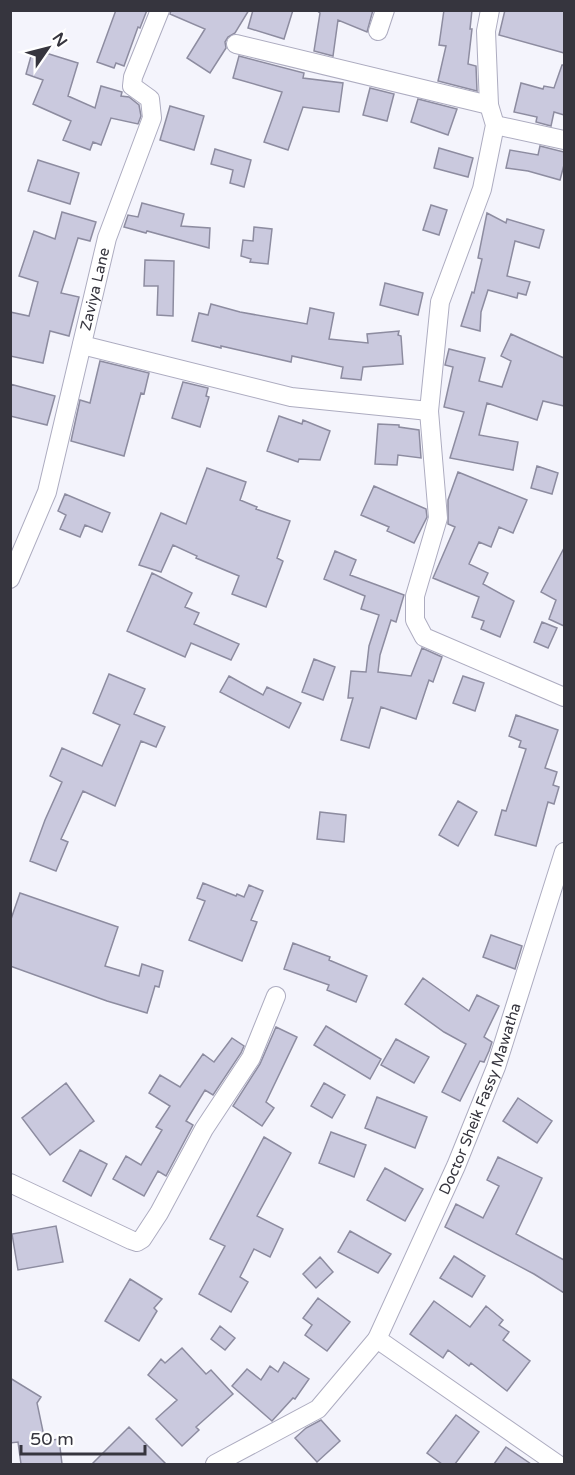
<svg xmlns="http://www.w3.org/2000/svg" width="575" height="1475" font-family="'Varela Round',sans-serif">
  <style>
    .building { fill: #cac9de; stroke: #8d8ca0; stroke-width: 1.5 }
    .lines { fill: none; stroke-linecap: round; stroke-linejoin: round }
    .minor-casing { stroke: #adacc0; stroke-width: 20 }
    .minor { stroke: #fff; stroke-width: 18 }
    .labels { text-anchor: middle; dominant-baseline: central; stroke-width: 4.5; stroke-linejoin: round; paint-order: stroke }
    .street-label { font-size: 15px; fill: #36353e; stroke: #fff }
  </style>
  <rect width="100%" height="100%" fill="#f4f4fc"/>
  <!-- building -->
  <path class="building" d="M116 10H147L140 28 138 27 124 66 116 63 114 68 97 62Z
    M171 10H249L235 33 228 37 225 42 226 48 210 73 187 58 205 29 170 14Z
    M253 10H293L284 39 248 28Z
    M316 10H373L367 32 338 20 333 56 314 51 320 13Z
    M444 10H472L470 29H472L468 64 476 66 477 91 438 81 446 46 439 45Z
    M505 10H564V53L499 35Z
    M33 49 78 63 68 96 95 108 101 86 122 92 121 96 129 97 139 105 141 116 138 124 111 118 101 145 93 142 90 150 63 140 71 121 33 104 43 80 26 74Z
    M239 56 304 73 303 78 343 83 339 112 303 107 288 150 264 142 282 92 233 78Z
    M562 65H564V115L554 112 551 126 536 122 537 117 514 112 521 83 543 89 544 86 554 88Z
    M370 88 394 94 387 121 363 115Z
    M418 99 457 109 448 135 411 122Z
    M170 106 204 116 194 150 160 140Z
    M540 146 564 152V165L560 180 528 171 506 168 510 150 538 155Z
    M439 148 473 158 468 177 434 168Z
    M215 149 251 160 244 187 230 183 233 170 211 164Z
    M38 160 79 173 70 204 28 191Z
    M142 203 184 214 181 226 210 228 209 248 147 231 146 233 124 227 128 215 138 217Z
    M431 205 447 210 439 235 423 230Z
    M62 212 96 222 90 241 78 238 61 293 79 297 69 336 50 331 43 363 10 356V312L29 316 38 282 19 276 34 231 55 239Z
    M487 213 506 223 507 219 544 230 539 248 515 241 507 276 530 282 526 295 518 293 517 298 488 290 481 312 480 331 461 326 472 292 474 293 482 259 478 258Z
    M254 227 272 229 268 264 250 262 251 259 241 256 243 240 253 241Z
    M145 260 174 261 173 316 157 315 158 286H144Z
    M385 283 423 293 418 315 380 305Z
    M211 304 240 312 307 324 310 308 334 313 329 339 368 343 367 334 399 331 398 335 401 336 403 364 363 367 361 380 341 378 343 367 292 356 291 362 221 346V348L192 341 199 313 208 315Z
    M511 334 564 358V406L543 401 537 420 487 403 479 435 518 442 513 470 450 458 464 412 444 407 453 367 445 365 449 349 485 358 479 381 502 387 511 361 501 356Z
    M100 361 149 373 144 394 141 393 124 456 71 441 80 400 90 403Z
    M183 382 208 388 206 396 209 397 200 427 172 418Z
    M10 384 55 396 47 425 10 416Z
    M279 416 302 424 303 420 330 431 320 460 299 459 298 462 267 451Z
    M378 424 399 425V427L419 430 421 458 398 455 397 465 375 464Z
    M537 466 558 473 552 494 531 488Z
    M207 468 246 482 240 500 257 507 256 509 290 521 277 558 283 561 266 607 232 594 239 576 196 558 197 556 173 545 161 572 139 565 161 513 186 524Z
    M458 472 527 500 513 533 499 527 491 547 479 542 469 564 488 573 483 584 514 601 500 637 481 629 484 621 472 617 479 597 433 578 455 527 448 524V500Z
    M374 486 426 509 427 517 414 543 387 531 389 527 361 515Z
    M65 494 110 513 102 532 85 525 80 537 60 529 66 515 58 511Z
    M564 548V626L549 619 556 600 541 592Z
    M335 551 356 560 350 575 404 595 396 622 391 620 380 655 378 672 411 676 422 648 442 657 433 682 429 680 416 719 381 707 369 748 341 740 353 698H348L351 671 366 672 369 646 379 615 361 609 365 596 324 579Z
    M152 573 192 593 185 607 199 613 194 624 239 644 231 660 191 643 185 657 127 631Z
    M542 622 557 628 548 648 534 642Z
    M314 659 335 667 323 700 302 692Z
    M109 674 145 689 134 714 165 727 156 747 141 741 115 806 83 791 61 839 68 842 56 871 30 861 45 820 62 782 50 776 62 748 102 766 120 725 93 713Z
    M229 676 263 695 267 687 301 703 289 728 220 692Z
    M463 676 484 683 475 711 453 703Z
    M516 715 558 730 545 768 557 772 553 785 559 787 554 804 548 802 536 846 495 835 502 810 506 811 526 749 519 747 521 741 509 736Z
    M458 801 477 812 458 846 439 835Z
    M320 812 346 815 344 842 317 839Z
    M203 883 236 896 237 894 244 897 249 885 263 891 251 920 257 922 242 961 189 940 205 901 197 898Z
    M20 893 118 927 105 966 139 976 142 964 163 971 159 987 155 986 147 1013 107 1001 10 966V922Z
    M491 935 522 946 515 969 483 957Z
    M293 943 330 957 329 960 367 976 356 1002 327 990 329 985 284 969Z
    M423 978 469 1011 477 995 499 1006 484 1037 492 1042 489 1051 484 1062 480 1061 460 1101 442 1092 466 1044 444 1032 405 1004Z
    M326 1026 381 1059 370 1079 314 1045Z
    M276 1027 297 1037 266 1102 274 1108 262 1126 233 1106 260 1064Z
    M232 1038 244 1046 241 1053 213 1095 205 1090 186 1121 193 1125 166 1176 158 1171 144 1196 113 1179 126 1156 141 1165 162 1130 156 1127 170 1106 149 1093 160 1075 180 1087 203 1054 214 1062Z
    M396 1039 429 1057 414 1083 381 1065Z
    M66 1083 94 1121 50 1155 22 1118Z
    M324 1083 345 1095 332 1118 311 1106Z
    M377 1097 427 1117 415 1148 365 1128Z
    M518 1098 552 1121 537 1143 503 1121Z
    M331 1132 366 1145 354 1177 319 1163Z
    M264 1137 291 1153 257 1216 283 1229 270 1257 254 1249 240 1277 248 1282 231 1312 199 1294 225 1246 210 1239Z
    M80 1150 107 1164 91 1196 63 1181Z
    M498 1157 542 1178 516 1234 564 1260V1293L534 1274 445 1227 456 1204 483 1218 499 1186 487 1180Z
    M385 1168 423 1189 405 1221 367 1200Z
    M56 1226 63 1262 18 1270 12 1234Z
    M350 1231 391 1254 378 1273 338 1252Z
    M454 1256 485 1276 472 1297 440 1278Z
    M320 1257 333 1272 316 1288 303 1274Z
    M130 1279 162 1299 154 1308 157 1311 139 1341 105 1321Z
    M318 1298 350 1322 327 1351 305 1335 312 1325 303 1318Z
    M434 1301 470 1327 486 1306 503 1320 499 1325 509 1332 503 1340 530 1361 507 1391 471 1363 469 1366 448 1350 443 1358 410 1334Z
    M220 1326 235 1338 225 1350 211 1339Z
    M182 1348 206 1374 211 1370 233 1394 196 1427 199 1430 182 1446 156 1419 177 1400 148 1375 161 1359 165 1363Z
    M284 1362 309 1379 295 1399 293 1398 272 1421 232 1386 247 1369 261 1380 270 1366 278 1372Z
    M10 1378 41 1397 37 1403 45 1441 59 1439 62 1464H21L18 1442 10 1443Z
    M456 1415 479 1432 455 1464H442L427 1453Z
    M321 1420 340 1441 317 1462 295 1438 306 1428Z
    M129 1427 166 1464H92Z
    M506 1447 531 1464H494Z"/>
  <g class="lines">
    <defs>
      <g id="minor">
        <path d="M490 10 486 31 489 105 495 125 482 189 440 302 429 411 438 518 415 596V620L424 637 564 697"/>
        <path d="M378 31 385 10"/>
        <path d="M236 44 489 105"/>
        <path d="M495 125 564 140"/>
        <path d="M82 345 291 397 429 411"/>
        <path id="s1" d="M10 579 47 492 107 238 152 118 150 99 132 86 133 77 160 10"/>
        <path d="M10 1183 131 1240 137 1242 142 1239 159 1213 204 1129 251 1058 276 996"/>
        <path d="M377 1339 557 1464"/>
        <path id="s2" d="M215 1464 318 1409 377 1339 456 1166 496 1067 564 852"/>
      </g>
    </defs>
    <!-- minor casing -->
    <use href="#minor" class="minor-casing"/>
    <!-- minor -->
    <use href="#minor" class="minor"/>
  </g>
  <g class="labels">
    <!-- street labels -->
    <g class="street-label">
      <text stroke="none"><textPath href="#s1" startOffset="303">Zaviya Lane</textPath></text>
      <text stroke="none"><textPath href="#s2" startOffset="470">Doctor Sheik Fassy Mawatha</textPath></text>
    </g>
  </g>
  <!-- border -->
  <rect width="575" height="1475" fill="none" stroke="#36353e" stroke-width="24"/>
  <!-- north arrow -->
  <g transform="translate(48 48) rotate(55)" stroke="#ffffff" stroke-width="4.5" paint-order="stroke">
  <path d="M0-4.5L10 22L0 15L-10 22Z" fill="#36353e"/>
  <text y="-9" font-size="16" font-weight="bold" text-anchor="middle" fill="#36353e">N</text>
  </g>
  <!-- scale -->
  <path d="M21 1445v9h124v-9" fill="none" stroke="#36353e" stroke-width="3"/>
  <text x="30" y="1445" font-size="18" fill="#36353e" stroke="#ffffff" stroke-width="4.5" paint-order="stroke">50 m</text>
</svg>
